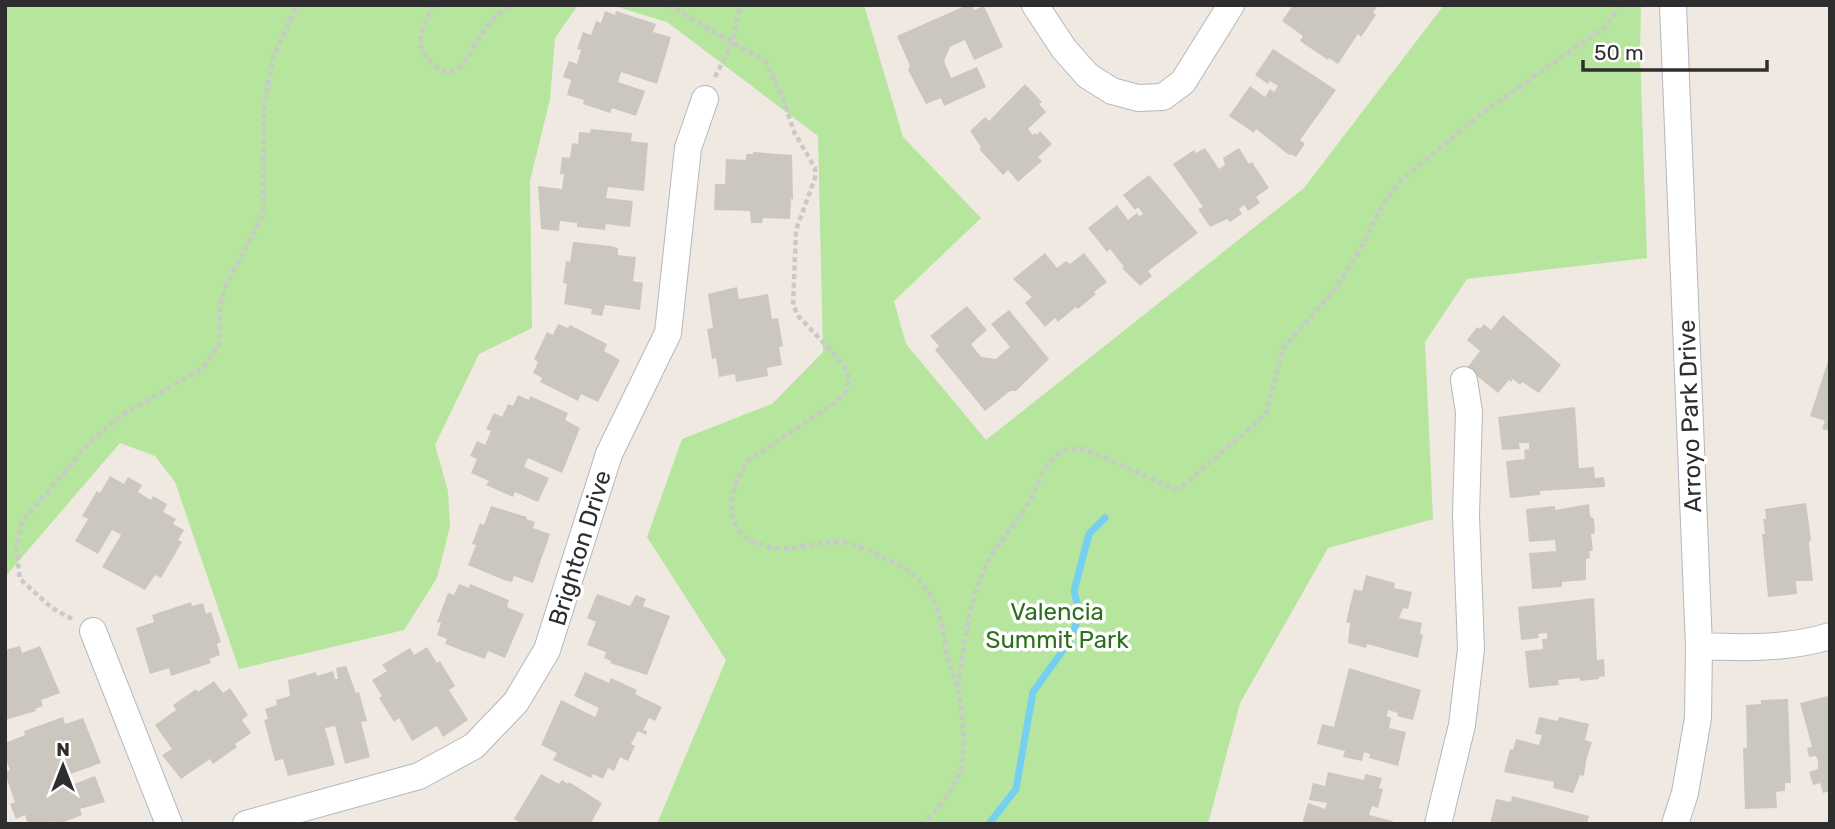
<svg xmlns="http://www.w3.org/2000/svg" width="1835" height="829" font-family="Rubik,sans-serif">
  <style>
    .green { fill: #b6e59e }
    .lines { fill: none; stroke-linecap: round; stroke-linejoin: round }
    .stream { stroke: #75cff0; stroke-width: 7 }
    .building { fill: #cbc7bf }
    .minor-casing { stroke: #b4b7c1; stroke-width: 28 }
    .path { stroke: #c9c9c9; stroke-width: 4.5; stroke-dasharray: 5 3.5; stroke-linecap: butt }
    .minor { stroke: #fff; stroke-width: 26 }
    .labels { text-anchor: middle; dominant-baseline: central; stroke-width: 7; stroke-linejoin: round; paint-order: stroke }
    .street-label { font-size: 24px; fill: #2e2e2e; stroke: #fff }
    .park-label { font-size: 24px; fill: #2c6e1b; stroke: #fff }
  </style>
  <rect width="100%" height="100%" fill="#efe9e1"/>
  <!-- green -->
  <path class="green" d="M5 5H578L555 38 550 99 530 181 532 328 479 354 435 445 448 491 450 526 437 578 404 630 239 669 175 482 155 456 120 443 5 577Z
    M611 5H864L903 137 981 218 894 301 906 344 986 440 1304 188 1444 5H1641L1640 54 1647 258 1467 279 1425 342 1433 519 1328 548 1240 703 1208 824H657L726 660 647 537 682 439 772 404 823 352 818 136 667 22Z"/>
  <g class="lines">
    <!-- stream -->
    <path class="stream" d="M989 824 1016 789 1033 692 1069 642 1080 614 1074 591 1089 534 1105 518"/>
  </g>
  <!-- building -->
  <path class="building" d="M967 5H972L974 10 984 6 1003 47 974 60 965 40 950 47 944 61 951 78 977 67 986 87 944 106 941 98 926 104 908 70 910 66 897 36Z
    M1293 5H1378L1373 13 1376 15 1361 37 1358 34 1338 64 1329 58 1328 60 1300 41 1303 36 1282 21Z
    M605 11 615 15 616 11 656 24 653 32 671 37 657 84 621 72 618 82 645 91 636 116 612 108 610 113 583 104 584 100 567 95 571 80 563 77 569 61 577 64 581 50 577 49 583 32 591 35 596 21 601 23Z
    M1273 49 1336 90 1300 140 1305 144 1296 157 1291 154 1289 155 1256 129 1254 133 1229 116 1250 86 1265 97 1270 89 1274 92 1278 86 1270 81 1268 84 1255 75Z
    M1025 84 1042 102 1039 104 1046 112 1028 129 1033 135 1035 133 1037 135 1040 131 1052 144 1038 157 1042 161 1018 182 1008 170 1003 175 979 149 981 147 970 131 985 117 989 121Z
    M591 129 632 133 631 141 648 143 644 191 608 187 606 198 633 201 630 227 606 224 605 230 577 227V223L560 221 559 231 541 229 538 186 562 189 564 174H560L562 157 570 158 572 143 578 144 579 132 590 133Z
    M1205 148 1219 169 1225 165 1223 158 1239 148 1249 164 1252 162 1269 188 1256 197 1260 203 1248 211 1244 205 1239 209 1242 214 1230 222 1227 219 1210 227 1198 209 1203 207 1173 164 1194 150 1196 153Z
    M753 152 792 155 793 199H791L790 219 763 218 762 223H751L750 211 714 210 715 184H725L726 159 746 160V154H753Z
    M1149 175 1198 233 1148 271 1152 276 1140 286 1122 268 1124 267 1110 249 1107 252 1088 228 1117 205 1128 220 1137 213 1139 216 1143 214 1138 207 1135 210 1123 195Z
    M573 242 611 246 618 248V255L636 257 633 281 643 283 640 310 605 305 602 316 591 314 592 309 564 304 567 284 563 283 566 261 570 262Z
    M1045 253 1057 268 1066 261 1070 264 1084 253 1107 282 1094 292 1096 294 1078 309 1076 307 1058 322 1055 318 1045 327 1025 303 1032 297 1013 279Z
    M737 287 739 299 768 294 772 319 778 318 783 346 779 347 782 365 767 368 768 376 736 382 735 374 719 377 716 358 712 359 707 329 713 328 708 294Z
    M967 306 987 330 971 344 981 357 996 359 1010 347 991 324 1009 310 1049 359 1016 391H1010L985 411 935 350 939 346 930 336Z
    M1503 315 1561 365 1539 393 1522 382 1520 385 1513 379 1511 382 1509 380 1498 393 1467 368 1480 351 1467 340 1477 327 1480 329 1484 324 1491 330Z
    M558 324 568 328 570 325 607 344 604 351 620 360 598 402 581 394 578 401 540 382 542 378 533 373 538 362 534 359 547 332 553 335Z
    M1829 358H1830V431L1822 429 1825 421 1810 416Z
    M518 395 529 400 530 396 568 413 565 420 580 428 562 473 528 458 524 467 549 478 538 502 515 492 513 497 486 485 489 481 471 473 477 459 470 456 477 441 485 445 491 431 486 429 494 413 502 417 508 404 513 406Z
    M1575 407 1579 468 1594 467 1595 478 1604 477 1605 487 1540 491V495L1510 498 1506 461 1525 459 1524 450 1529 449V443H1519L1520 449 1502 450 1498 417Z
    M110 476 124 484 128 477 142 485 138 492 151 500 153 496 167 504 163 512 176 519 173 524 184 530 178 540 182 542 161 578 155 575 145 590 102 567 121 535 112 530 98 554 75 541 88 519 82 516 97 491 100 493Z
    M1806 503 1811 539 1809 543 1813 581H1796L1797 594 1768 597 1762 534H1765L1763 519H1766L1765 509Z
    M1589 504 1590 516 1594 519 1595 530 1594 534H1591L1593 551H1589L1590 558 1586 559V580L1562 582V587L1532 589 1529 553 1556 551 1555 540 1529 542 1526 509 1555 506V510Z
    M491 506 527 517 526 519 535 522 533 528 550 534 533 583 514 576 512 582 504 580 468 565 476 545 472 544 480 523 484 525Z
    M1366 575 1395 583 1394 588 1412 592 1408 609 1403 608 1399 618 1422 623 1420 634 1423 635 1418 658 1367 644 1366 648 1348 643 1350 623 1346 622 1354 589 1362 591Z
    M459 584 469 588 470 584 509 600 507 607 524 614 505 658 488 651 485 659 445 644 447 639 437 635 441 623 437 622 448 593 454 595Z
    M597 594 630 606 636 595 646 599 643 606 670 616 647 675 610 663 611 661 604 658 606 652 587 645 596 622 587 618Z
    M1594 598 1597 660 1604 659 1605 676 1599 677V679L1580 681V678L1558 680 1559 685 1529 688 1525 651 1543 649 1542 639H1547V633L1538 634 1539 638 1521 640 1518 607Z
    M191 602 192 606 203 603 206 614 211 612 221 642 217 644 220 655 209 659 211 663 171 676 169 668 150 674 136 628 154 622 152 615Z
    M20 646 22 653 40 646 60 693 41 700 43 706 35 709 36 711 5 720V650Z
    M427 647 437 663 440 661 455 686 449 690 468 720 443 737 437 726 412 741 399 718 394 722 379 698 382 696 372 680 387 671 382 665 410 648 414 655Z
    M346 666 356 693 359 692 367 721 361 722 370 757 345 764 335 726 325 728 335 765 288 776 283 759 275 761 264 720 268 719 265 709 277 705 276 700 290 696 288 680 316 672 317 676 333 671 335 679H338L336 668Z
    M1349 668 1421 690 1413 720 1397 716 1398 713 1388 710 1387 716 1391 718 1389 728 1406 732 1398 766 1369 758 1370 754 1364 752 1362 761 1343 757 1345 751 1317 744 1322 724 1334 727Z
    M585 672 609 683 611 678 637 690 635 694 662 707 655 721 649 718 643 730 647 731 646 735 638 731 631 744 635 746 628 761 620 757 614 771 608 768 603 779 593 774 591 778 553 760 557 753 541 745 561 700 595 717 599 708 574 696Z
    M214 681 223 693 230 688 248 715 242 720 251 733 235 744 237 747 213 764 210 759 181 779 162 755 172 749 155 725 176 710 173 705 196 689 198 692Z
    M1828 696 1830 703V791L1823 793 1820 783 1813 785 1809 772 1818 769V761L1816 756 1809 757 1807 748 1812 747 1800 703Z
    M1788 699 1791 783H1785V791L1776 792 1777 808 1745 809 1743 748H1747L1746 705 1761 704V700Z
    M63 717 65 724 83 718 101 763 65 776 69 786 95 776 105 802 80 809 82 815 59 824H55L54 821 46 824H28L25 815 16 819 10 804 15 802 5 774V772L10 770 5 757V743L25 735 24 731Z
    M1539 717 1558 721 1559 717 1589 724 1585 740 1592 742 1586 761 1584 776 1580 775 1573 793 1553 788 1554 782 1504 772 1510 749 1513 750 1516 739 1539 745 1542 735 1535 734Z
    M1328 772 1364 780 1365 774 1382 778 1379 788 1383 789 1378 808 1372 806 1369 815 1393 821 1392 824H1302L1308 803 1325 809 1327 803 1309 800 1313 783 1325 786Z
    M541 774 559 784 562 780 568 784 569 782 602 803 592 821 597 824H522L514 819Z
    M1512 796 1589 816 1587 824H1490L1496 799 1511 802Z"/>
  <g class="lines">
    <defs>
      <path id="minor" d="M1035 5 1064 49 1088 76 1112 91 1138 98 1163 97 1183 82 1231 5
        M1673 5 1699 646 1698 718 1685 793 1675 824
        M93 631 169 824
        M1699 646C1743 648 1788 649 1830 636
        M246 824 419 776 474 746 516 702 547 650 609 454 668 333 688 148 705 99
        M1438 824 1462 725 1471 649 1466 515 1469 412 1464 380"/>
    </defs>
    <!-- minor casing -->
    <use href="#minor" class="minor-casing"/>
    <!-- path -->
    <path class="path" d="M434 5C426 21 413 40 426 56 458 97 469 49 486 28 492 19 501 12 510 5
      M668 5 765 61 782 96 794 132 815 168V178L796 230 793 305 799 317 838 358 847 371 849 381 845 393 836 402 749 460C732 482 722 516 745 537 749 541 755 542 760 544 787 556 810 541 838 542 852 542 866 549 878 555 898 564 916 573 929 592 945 619 942 636 949 663 952 672 956 680 958 689 962 707 966 751 961 768 955 787 937 813 921 824
      M715 77 732 43 740 5
      M72 619 52 608 20 579 16 547 22 522 88 444 119 417 204 367 219 344 220 304 227 283 263 215 264 108 273 57 297 5
      M958 686C964 644 969 599 988 561 1000 539 1019 521 1031 498 1044 474 1049 445 1084 449L1175 489 1182 487 1266 414 1283 348 1334 291 1361 248 1379 211 1398 183 1481 114 1606 26 1619 5"/>
    <!-- minor -->
    <use href="#minor" class="minor"/>
  </g>
  <g class="labels">
    <!-- street labels -->
    <g class="street-label">
      <text transform="translate(1690 416) rotate(-92)">Arroyo Park Drive</text>
      <text transform="translate(580 548) rotate(-73)">Brighton Drive</text>
    </g>
    <!-- park labels -->
    <g class="park-label">
      <text x="1057" y="612">Valencia<tspan x="1057" dy="28">Summit Park</tspan></text>
    </g>
  </g>
  <!-- border -->
  <rect width="1835" height="829" fill="none" stroke="#2e2e2e" stroke-width="14"/>
  <!-- north arrow -->
  <g transform="translate(63 766)" stroke="#ffffff" stroke-width="5" paint-order="stroke">
  <path d="M0-5L12 26L0 18L-12 26Z" fill="#2e2e2e"/>
  <text y="-10" font-size="19" font-weight="bold" text-anchor="middle" fill="#2e2e2e">N</text>
  </g>
  <!-- scale -->
  <path d="M1583 60v10h184v-10" fill="none" stroke="#2e2e2e" stroke-width="3.5"/>
  <text x="1594" y="60" font-size="21" fill="#2e2e2e" stroke="#ffffff" stroke-width="5" paint-order="stroke">50 m</text>
</svg>
